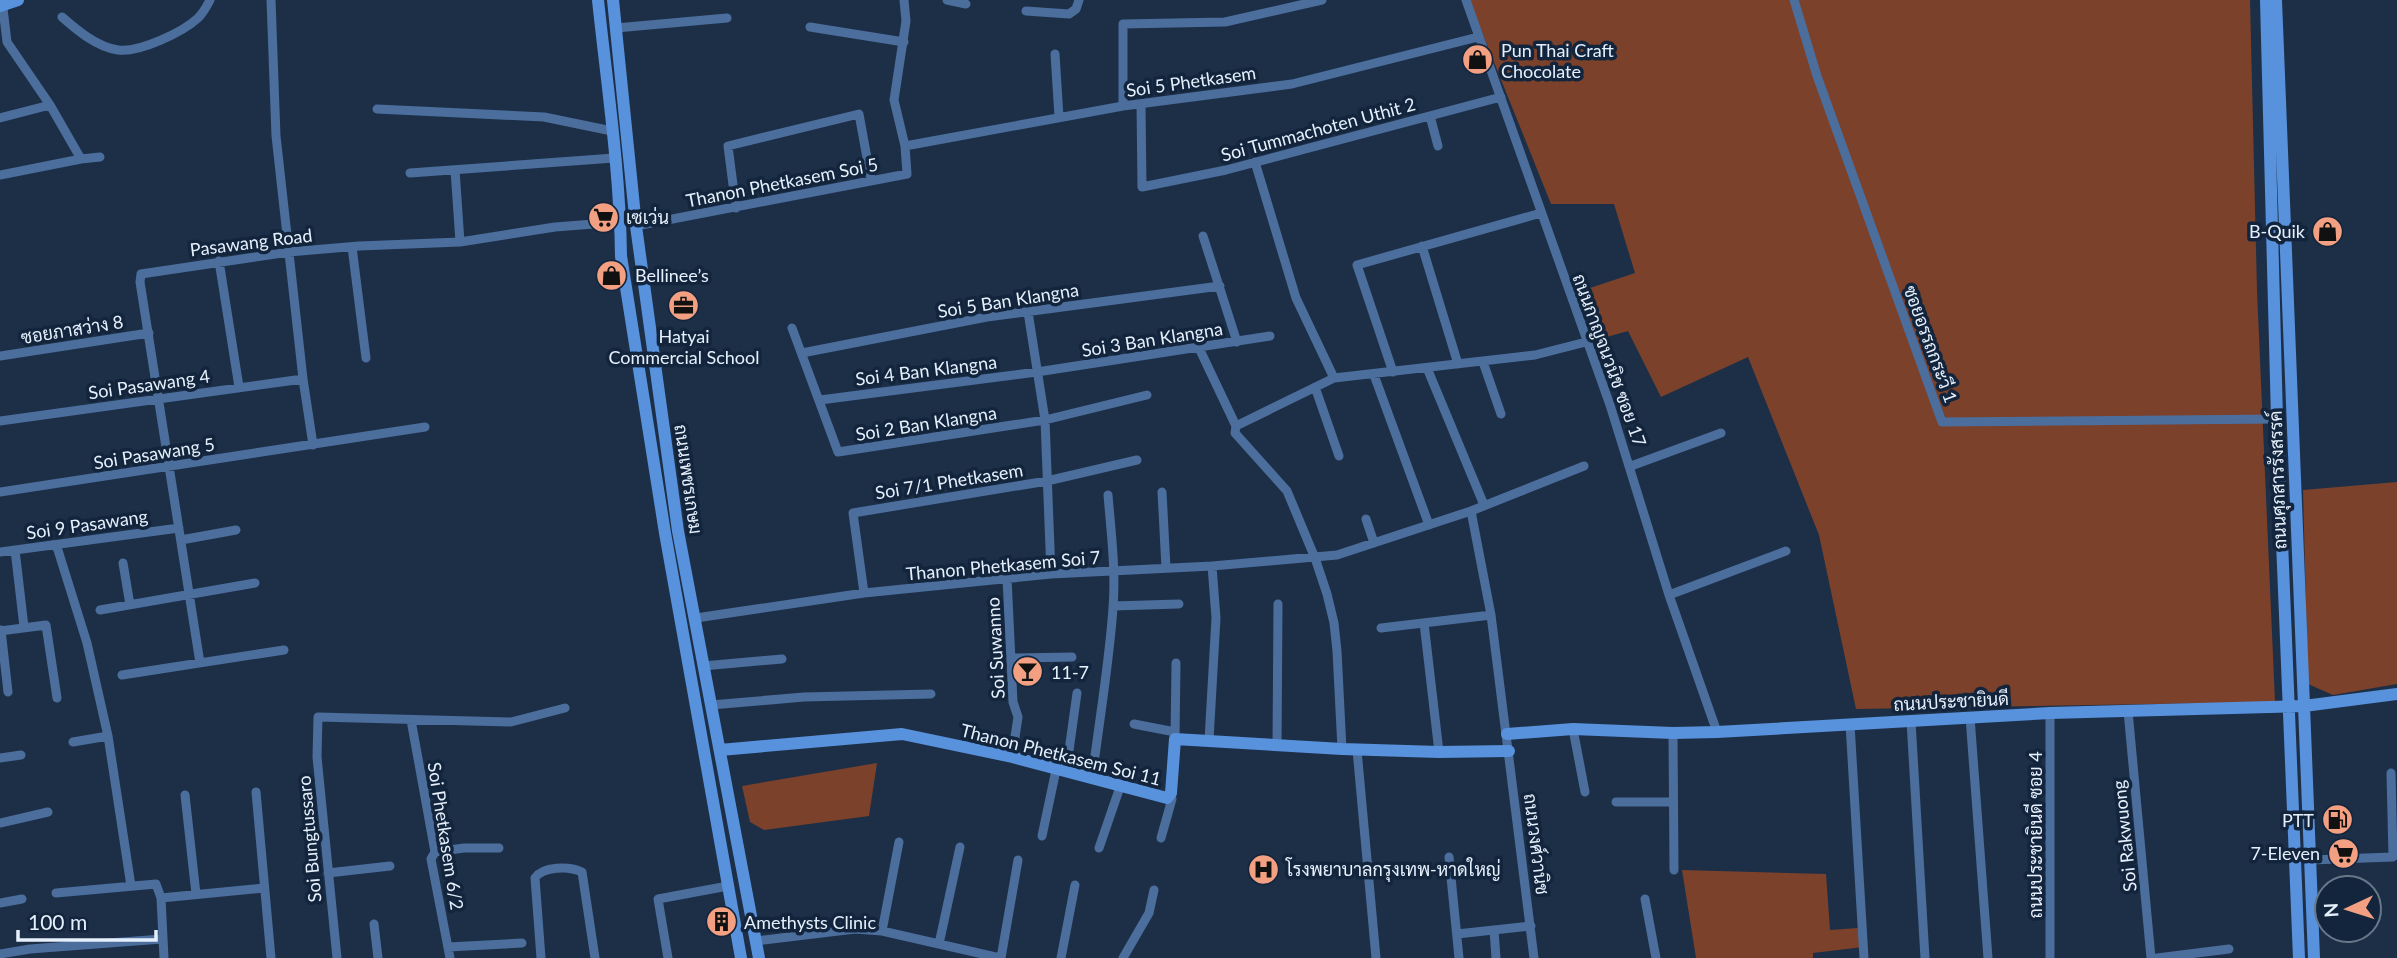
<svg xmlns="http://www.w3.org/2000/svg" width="2397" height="958" font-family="Lato,Sarabun,sans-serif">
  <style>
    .green { fill: #7b412a }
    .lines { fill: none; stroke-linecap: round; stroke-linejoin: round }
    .street { stroke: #4b6e9d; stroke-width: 9 }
    .secondary { stroke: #5891dc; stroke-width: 12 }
    .labels { text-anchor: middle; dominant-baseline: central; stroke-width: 7; stroke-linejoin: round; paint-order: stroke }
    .poi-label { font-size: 18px; fill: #e6f0fd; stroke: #13253c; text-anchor: start }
    .street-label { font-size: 18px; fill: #e6f0fd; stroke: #13253c }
  </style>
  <rect width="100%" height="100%" fill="#1d2f47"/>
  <!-- green -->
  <path class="green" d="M1469 0H2250L2257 291 2275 702 1856 709 1819 535 1748 357 1661 397 1628 331 1596 340 1584 290 1635 273 1614 204H1551Z
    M2397 482V684L2333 695 2308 684 2303 490Z
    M877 763 869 816 764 830 750 822 742 786Z
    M1682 870 1826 874 1830 930 1858 928 1863 947 1813 953V958H1696Z"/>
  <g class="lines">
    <!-- street -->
    <path class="street" d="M2 0 7 42 50 105 81 159
      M271 0 276 136 303 379 313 445
      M947 0 966 4
      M1466 0 1610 405 1669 595 1717 732
      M1794 0 1817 76 1942 422 2277 419
      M1026 11 1069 14 1076 9 1079 0
      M62 17C78 31 97 47 118 50 139 53 183 32 198 18 203 13 207 6 210 0
      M810 27 904 42
      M616 28 727 18
      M1055 54 1059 117
      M1141 104 1142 187 1226 170 1501 97
      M1123 106V24L1225 22 1322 0
      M377 109 544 117 612 131
      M1430 116 1438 146
      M0 118 50 105
      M905 146 1123 106 1292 84 1478 37
      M1255 162 1296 298 1334 378
      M455 170 460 242
      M410 173 614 158
      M0 175 81 159 100 157
      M736 208 728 146 859 114 871 180
      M636 226 907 174 905 146 894 100 906 21 904 0
      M1203 236 1237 342
      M1422 246 1458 364
      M352 247 366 358
      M219 261 239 387
      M1028 312 1045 420 1051 574
      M792 328 838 452 1045 420 1147 395
      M1199 348 1236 426 1235 433 1287 491 1315 558 1327 594 1334 623 1337 651 1342 749
      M802 353 987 317 1220 286
      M0 356 149 333
      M1483 362 1501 414
      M1427 368 1484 505
      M1393 372 1357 265 1541 213
      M1374 375 1429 525
      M1315 387 1339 456
      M820 400 1037 372 1270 336
      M0 421 303 379
      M1236 426 1334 378 1535 355 1586 342
      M1631 466 1721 433
      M0 492 425 427
      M1162 492 1166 568
      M1471 511 1491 615 1534 958
      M1366 519 1374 543
      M181 540 236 530
      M52 545 57 547 87 643 108 736 131 886
      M15 550 24 627
      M0 552 179 528
      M123 563 130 605
      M1007 578 1013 702 1018 717 1012 757
      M864 593 853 513 1047 481 1137 460
      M1669 595 1786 551
      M1113 606 1179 604
      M100 610 255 583
      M696 618 864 593 1051 574 1212 566 1337 555 1471 511 1584 466
      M1424 623 1439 752
      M1381 628 1491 615
      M1 630 8 692
      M0 631 46 625 57 698
      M1012 658 1072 657
      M200 663 140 282 141 274 289 252 359 246 460 242 555 227 620 222
      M703 666 782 659
      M122 675 284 650
      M711 705 804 697 931 694
      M2128 711 2151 958
      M1970 717 1988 958
      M411 720 435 852 431 859 450 958
      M1911 721 1925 958
      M1134 724 1175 732
      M1850 724 1864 958
      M1573 729 1585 792
      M1673 733 1674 870
      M1175 739 1176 663
      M1209 740 1216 618 1212 566
      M73 742 108 736
      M1277 746 1278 604
      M1357 750 1376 958
      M0 758 21 755
      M1066 772 1077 693
      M1092 779C1099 722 1109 665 1113 608 1116 570 1111 532 1108 495
      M256 792 271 958
      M185 795 196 894
      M1616 802H1673
      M0 823 48 812
      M1042 836 1056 770
      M1161 838 1172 799
      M1099 848 1120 787
      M435 852 464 848H499
      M1449 857 1459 958
      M2310 860 2393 857 2391 773
      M328 873 390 866
      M56 893 156 884 161 898 164 958
      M161 898 264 888
      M1645 899 1656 958
      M0 903 22 899
      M374 924 378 958
      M1494 930 1496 958
      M882 931 899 842
      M1457 934 1531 926
      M756 941 855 929 882 931 1000 958
      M939 944 960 847
      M448 947 522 943
      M0 954 30 949 162 939
      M337 958 317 757 318 717 511 722 565 708
      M541 958 535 878C543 866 569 866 582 872L595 958
      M668 958 658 899 728 886
      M1001 958 1018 860
      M1061 958 1075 885
      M1123 958 1149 913 1154 890
      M2050 958V713
      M2157 958 2229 949"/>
    <!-- secondary -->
    <path class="secondary" d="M598 0C607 85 620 171 621 256L665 533 741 958
      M613 0 636 226 678 531 759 958
      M2266 0 2277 419 2299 958
      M2276 0 2314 958
      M0 6 18 0
      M1507 734 1573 729 1673 733 1717 732 2050 713 2304 706 2397 694
      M720 750 902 734 1012 757 1167 798 1171 793 1175 739 1342 749 1439 752 1509 751"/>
  </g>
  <!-- icons -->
  <defs>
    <symbol id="shop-disc" viewBox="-11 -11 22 22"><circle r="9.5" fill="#f2a081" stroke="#13253c"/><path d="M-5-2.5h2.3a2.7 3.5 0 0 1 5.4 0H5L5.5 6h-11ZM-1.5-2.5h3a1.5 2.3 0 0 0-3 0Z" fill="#111"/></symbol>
    <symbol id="supermarket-disc" viewBox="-11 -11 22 22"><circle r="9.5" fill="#f2a081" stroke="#13253c"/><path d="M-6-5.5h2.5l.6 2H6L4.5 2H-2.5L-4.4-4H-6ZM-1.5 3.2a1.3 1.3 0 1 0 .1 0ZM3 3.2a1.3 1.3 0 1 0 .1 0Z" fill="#111"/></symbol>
    <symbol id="office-disc" viewBox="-11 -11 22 22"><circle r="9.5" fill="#f2a081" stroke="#13253c"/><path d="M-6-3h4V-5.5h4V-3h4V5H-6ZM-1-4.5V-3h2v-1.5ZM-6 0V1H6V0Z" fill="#111"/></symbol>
    <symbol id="bar-disc" viewBox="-11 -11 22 22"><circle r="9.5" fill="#f2a081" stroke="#13253c"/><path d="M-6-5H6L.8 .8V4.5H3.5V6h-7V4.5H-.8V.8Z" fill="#111"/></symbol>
    <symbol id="fuel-disc" viewBox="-11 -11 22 22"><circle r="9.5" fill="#f2a081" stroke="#13253c"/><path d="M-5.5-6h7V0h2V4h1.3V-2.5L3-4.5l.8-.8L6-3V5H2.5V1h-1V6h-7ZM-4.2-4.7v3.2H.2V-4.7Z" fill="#111"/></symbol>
    <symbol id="hospital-disc" viewBox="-11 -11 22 22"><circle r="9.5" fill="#f2a081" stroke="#13253c"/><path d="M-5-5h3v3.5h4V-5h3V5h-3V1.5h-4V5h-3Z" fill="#111"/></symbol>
    <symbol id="building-disc" viewBox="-11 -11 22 22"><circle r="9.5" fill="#f2a081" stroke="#13253c"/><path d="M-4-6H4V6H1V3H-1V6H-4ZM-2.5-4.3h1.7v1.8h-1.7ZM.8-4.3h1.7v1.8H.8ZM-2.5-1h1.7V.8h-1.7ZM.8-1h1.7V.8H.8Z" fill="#111"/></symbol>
  </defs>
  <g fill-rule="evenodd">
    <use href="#shop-disc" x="1460" y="42" width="35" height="35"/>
    <use href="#supermarket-disc" x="586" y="200" width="35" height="35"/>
    <use href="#shop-disc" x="2310" y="214" width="35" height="35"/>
    <use href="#shop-disc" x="594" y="258" width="35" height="35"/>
    <use href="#office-disc" x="666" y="288" width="35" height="35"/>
    <use href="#bar-disc" x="1010" y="654" width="35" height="35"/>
    <use href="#fuel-disc" x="2320" y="802" width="35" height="35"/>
    <use href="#supermarket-disc" x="2326" y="836" width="35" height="35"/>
    <use href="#hospital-disc" x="1246" y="852" width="35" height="35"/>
    <use href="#building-disc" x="704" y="904" width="35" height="35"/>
  </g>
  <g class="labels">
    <!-- poi labels -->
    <g class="poi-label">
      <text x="1501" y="50">Pun Thai Craft<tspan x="1501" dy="21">Chocolate</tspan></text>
      <text x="626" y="217">เซเว่น</text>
      <text x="2305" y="231" text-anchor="end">B-Quik</text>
      <text x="635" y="275">Bellinee’s</text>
      <text x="684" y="336" text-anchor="middle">Hatyai<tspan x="684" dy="21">Commercial School</tspan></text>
      <text x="1051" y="672">11-7</text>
      <text x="2314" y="820" text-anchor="end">PTT</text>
      <text x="2320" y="853" text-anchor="end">7-Eleven</text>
      <text x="1286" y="869">โรงพยาบาลกรุงเทพ-หาดใหญ่</text>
      <text x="744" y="922">Amethysts Clinic</text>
    </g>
    <!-- street labels -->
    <g class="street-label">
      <text transform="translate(1191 81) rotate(-8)">Soi 5 Phetkasem</text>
      <text transform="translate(1318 129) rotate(-15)">Soi Tummachoten Uthit 2</text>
      <text transform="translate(782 182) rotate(-11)">Thanon Phetkasem Soi 5</text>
      <text transform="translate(251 242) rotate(-7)">Pasawang Road</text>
      <text transform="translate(1008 300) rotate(-9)">Soi 5 Ban Klangna</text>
      <text transform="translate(72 329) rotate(-9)">ซอยภาสว่าง 8</text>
      <text transform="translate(1152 339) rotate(-9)">Soi 3 Ban Klangna</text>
      <text transform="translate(1931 344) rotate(70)">ซอยอรรถกระวี 1</text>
      <text transform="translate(1610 360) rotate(70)">ถนนกาญจนวนิช ซอย 17</text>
      <text transform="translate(926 370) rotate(-7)">Soi 4 Ban Klangna</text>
      <text transform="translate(149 384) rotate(-8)">Soi Pasawang 4</text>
      <text transform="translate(926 423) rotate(-9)">Soi 2 Ban Klangna</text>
      <text transform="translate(154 453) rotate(-9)">Soi Pasawang 5</text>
      <text transform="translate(689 479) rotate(82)">ถนนเพชรเกษม</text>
      <text transform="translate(2277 480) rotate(-92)">ถนนศุภสารรังสรรค์</text>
      <text transform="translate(949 481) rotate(-9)">Soi 7/1 Phetkasem</text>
      <text transform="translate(87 524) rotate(-8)">Soi 9 Pasawang</text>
      <text transform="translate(1003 565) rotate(-5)">Thanon Phetkasem Soi 7</text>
      <text transform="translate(995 648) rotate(-93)">Soi Suwanno</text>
      <text transform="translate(1951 701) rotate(-3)">ถนนประชายินดี</text>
      <text transform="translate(1061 754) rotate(14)">Thanon Phetkasem Soi 11</text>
      <text transform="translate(2035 835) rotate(-90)">ถนนประชายินดี ซอย 4</text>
      <text transform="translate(446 836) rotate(81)">Soi Phetkasem 6/2</text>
      <text transform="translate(2124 836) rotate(-96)">Soi Rakwuong</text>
      <text transform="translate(309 839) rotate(-95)">Soi Bungtussaro</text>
      <text transform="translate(1537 844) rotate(83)">ถนนวงศ์วานิช</text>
    </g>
  </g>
  <!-- north arrow -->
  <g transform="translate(2348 909) rotate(266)"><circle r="33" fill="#13253c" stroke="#677689" stroke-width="2"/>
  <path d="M0-5L12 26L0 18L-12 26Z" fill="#f2a081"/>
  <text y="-10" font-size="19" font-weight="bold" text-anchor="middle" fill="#e6f0fd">N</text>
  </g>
  <!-- scale -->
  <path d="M18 930v10h138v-10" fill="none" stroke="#e6f0fd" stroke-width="3.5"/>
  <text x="28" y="930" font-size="21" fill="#e6f0fd" stroke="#13253c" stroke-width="5" paint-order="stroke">100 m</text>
</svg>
